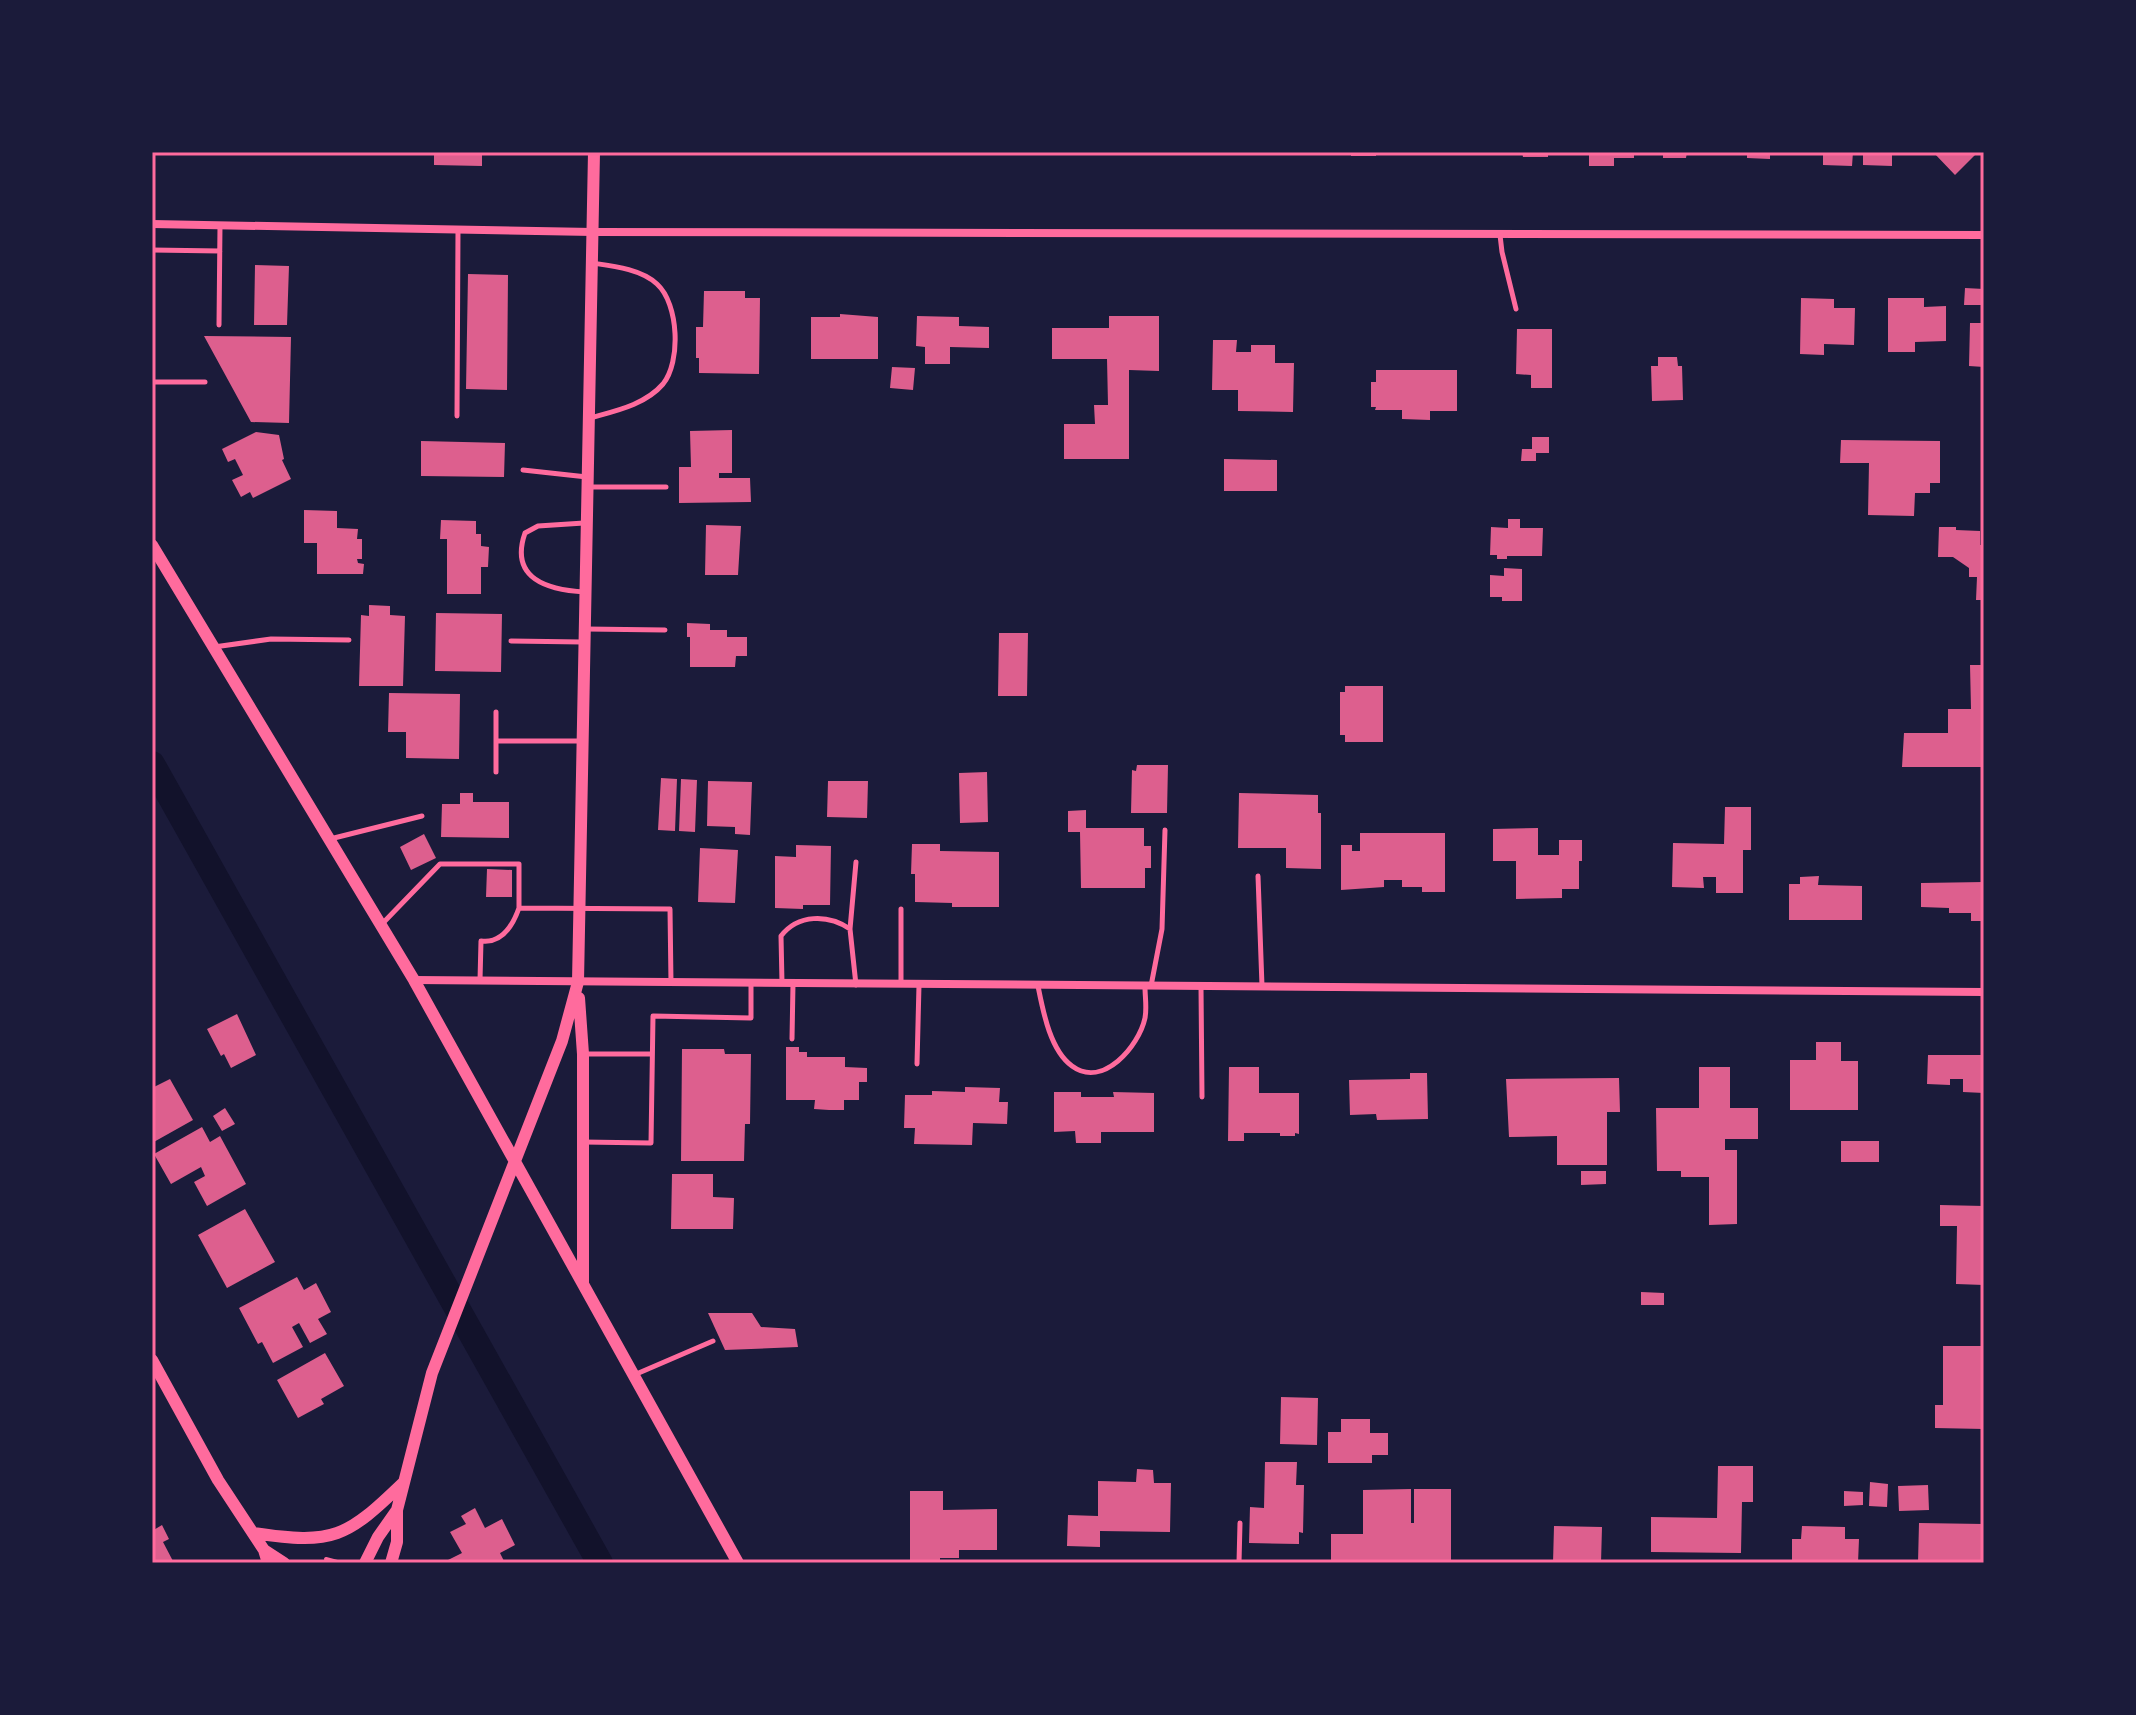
<svg xmlns="http://www.w3.org/2000/svg" width="2136" height="1715" font-family="Figtree,sans-serif">
  <style>
    .lines { fill: none; stroke-linecap: round; stroke-linejoin: round }
    .canal { stroke: #12122b; stroke-width: 26 }
    .building { fill: #dd5f8e }
    .path { stroke: #ff6b9d; stroke-width: 4 }
    .service { stroke: #ff6b9d; stroke-width: 5 }
    .minor { stroke: #ff6b9d; stroke-width: 8 }
    .tertiary { stroke: #ff6b9d; stroke-width: 12 }
    .neatline { fill: none; stroke: #ff6b9d; stroke-width: 3 }
  </style>
  <rect width="100%" height="100%" fill="#1b1b3a"/>
  <g class="lines">
    <!-- canal -->
    <path class="canal" d="M152 764 600 1563"/>
  </g>
  <!-- building -->
  <path class="building" d="M434 152H482V166L434 165Z
    M1351 152H1376V156H1351Z
    M1522 152H1548V157H1523Z
    M1589 152H1634V158H1614V166H1589Z
    M1663 152H1687L1686 158H1663Z
    M1727 152H1770V159L1747 158V155H1727Z
    M1823 152H1853L1852 166 1823 165Z
    M1863 152H1892V166L1863 165Z
    M1933 152H1978L1955 175Z
    M255 265 289 266 287 325H254Z
    M468 274 508 275 507 390 466 389Z
    M1965 288 1984 289V305H1964Z
    M704 291H745V298H760L759 374 699 373V358H696V327H703Z
    M1801 298 1834 299V308H1855L1854 345 1824 344V355L1800 354Z
    M1888 298H1924V307L1946 306V341L1915 342V352H1888Z
    M840 314 878 317V359H811V317H840Z
    M917 316 959 317V326L989 327V348L950 347V364H925V347L916 346Z
    M1109 316H1159V371L1129 370V459H1064V424H1095L1094 405H1108L1107 359H1052V328H1109Z
    M1970 323H1984V367L1969 366Z
    M1517 329H1552V388H1531V375L1516 374Z
    M204 336 291 337 289 423 251 422Z
    M1213 340H1237L1236 352H1251V345H1275V363H1294L1293 412 1238 411V390H1212Z
    M1658 357H1677L1678 366H1682L1683 400 1652 401 1651 366H1658Z
    M892 367 915 368 913 390 890 388Z
    M1376 370H1457V411H1430V420L1402 419V410H1375L1376 407H1371V382H1376Z
    M732 430V473H719V478H750L751 502 679 503V467H691L690 431Z
    M256 432 279 435 284 459 282 460 291 479 253 498 250 492 241 497 232 480 243 475 235 459 228 462 222 449Z
    M1532 437H1549V453H1536V461H1521L1522 449H1532Z
    M1841 440 1940 441V483H1930V493H1915L1914 516 1868 515 1869 463H1840Z
    M421 441 505 443 504 477 421 476Z
    M1224 459 1277 460V491H1224Z
    M304 510 337 511V528L358 529 357 539H362V559H357L358 563 364 564 363 574H317V543H304Z
    M1508 519H1520V528H1543L1542 556H1507V559H1497V555H1490L1491 527 1508 528Z
    M441 520 476 521V534H481V546L489 547 488 567H481V594H447V539H440Z
    M706 525 741 526 738 575H705Z
    M1939 527H1956V530L1980 531V545H1984V600H1976L1977 577H1969V568L1953 557H1938Z
    M1504 568 1522 569V601H1502V597H1490V575L1504 576Z
    M369 605 390 606V615L405 616 403 686H359L361 615 369 616Z
    M436 613 502 614 501 672 435 671Z
    M687 623 710 624V630H727V637H747V656H736L735 667H690V637H687Z
    M999 633H1028L1027 696H998Z
    M1970 665H1984V767H1902L1904 733H1948V709H1971Z
    M1345 686H1383V742H1345V735H1340V692H1345Z
    M389 693 460 694 459 759 406 758V732H388Z
    M1137 765H1168L1167 813H1131L1132 770 1136 771Z
    M987 772 988 822 960 823 959 773Z
    M661 778 677 779 675 831 658 830Z
    M681 779 697 780 695 832 679 831Z
    M708 781 752 782 750 835 735 834V827L707 826Z
    M828 781H868L867 818 827 817Z
    M460 793H473V802H509V838L441 837 442 804H460Z
    M1239 793 1318 795V813H1321V869L1286 868V848H1238Z
    M1725 807H1751V850H1743V893H1716V877H1703L1704 888 1672 887 1673 843 1724 844Z
    M1086 810V828H1144V846H1151V868H1145V888H1081L1080 832H1068V811Z
    M1538 828V855H1559V840H1582V861H1579V889H1562V898L1516 899V861H1493V829Z
    M1360 833H1445V892H1422V887H1402V880H1384V887L1341 890V845H1352V851H1360Z
    M424 834 436 858 411 870 400 847Z
    M912 844H940V851L999 852V907H952V903L915 902V874H911Z
    M796 845 831 846 830 905H803V909L775 908V856L796 857Z
    M700 848 738 850 735 903 698 902Z
    M487 869 512 870V897H486Z
    M1819 876 1818 885 1862 886V920H1789V884H1800V877Z
    M1984 882V921H1971V913H1949V908L1921 907V883Z
    M237 1014 256 1055 231 1068 224 1054 221 1056 207 1029Z
    M1816 1042H1841V1061H1858V1110H1790V1060H1816Z
    M786 1047H799V1052H807V1057H845V1067L867 1068V1082H859V1100H844V1110H829L814 1109 815 1100H786Z
    M682 1049H724L725 1054H751L750 1124H745L744 1161H681Z
    M1928 1055H1984V1093L1963 1092V1079H1950V1085L1927 1084Z
    M1229 1067H1259V1093H1299V1134L1295 1133V1136H1280V1133H1244V1141H1228Z
    M1699 1067H1730V1108H1758V1139H1725V1150H1737V1224L1709 1225V1177H1681V1171H1657L1656 1108H1699Z
    M1410 1073H1427L1428 1119 1377 1120 1376 1114 1350 1115 1349 1080 1410 1079Z
    M1619 1078 1620 1112H1607V1165H1557V1136L1509 1137 1506 1079Z
    M170 1079 193 1120 152 1143V1083L154 1087Z
    M965 1087 1000 1088 999 1102H1008L1007 1124 973 1123 972 1145 914 1144 915 1128H904L905 1095H932V1091L965 1092Z
    M1054 1092H1081V1097H1114L1113 1092 1154 1093V1132H1101V1143H1076L1075 1131 1054 1132Z
    M225 1108 235 1124 222 1131 213 1116Z
    M202 1127 210 1142 220 1136 246 1184 207 1206 194 1182 205 1176 201 1167 171 1184 154 1154Z
    M1841 1141H1879V1162H1841Z
    M1581 1171H1606V1184L1581 1185Z
    M672 1174H713V1197L734 1198 733 1229H671Z
    M1940 1205 1984 1206V1285L1956 1284 1957 1226H1940Z
    M245 1209 275 1262 227 1288 198 1235Z
    M297 1277 304 1290 316 1283 331 1312 318 1319 327 1334 310 1343 299 1323 292 1327 303 1347 273 1363 262 1342 258 1344 239 1308Z
    M1641 1292 1664 1293V1305H1641Z
    M708 1313H752L761 1327 795 1329 798 1347 725 1350Z
    M1943 1346H1984V1429L1935 1428V1405H1943Z
    M325 1353 344 1386 321 1399 324 1404 298 1418 277 1380Z
    M1281 1397 1318 1398 1317 1445 1280 1444Z
    M1341 1419H1370V1433H1388V1455H1372V1463H1328V1432H1341Z
    M1265 1462H1297L1296 1485H1304L1303 1533 1299 1532V1544L1249 1543 1250 1507 1264 1508Z
    M1718 1466H1753V1502H1742L1741 1553 1651 1552V1517L1717 1518Z
    M1137 1469 1153 1470 1154 1483H1171L1170 1532 1100 1531V1547L1067 1546 1068 1515 1098 1516V1481L1136 1482Z
    M1870 1482 1888 1484 1887 1507 1869 1506Z
    M1928 1485 1929 1510 1899 1511 1898 1486Z
    M1411 1489V1523H1414V1489H1451V1562L1331 1563V1534H1363V1490Z
    M910 1491H943V1510L997 1509V1550H959V1558H940V1563H910Z
    M1844 1491 1863 1492V1505L1844 1506Z
    M475 1508 485 1528 502 1519 515 1545 500 1553 505 1563H449L448 1560 462 1553 450 1532 466 1524 461 1516Z
    M1919 1523 1984 1524V1563H1918Z
    M162 1525 169 1539 163 1542 174 1563H152V1531Z
    M1554 1526 1602 1527 1601 1563H1553Z
    M1802 1526 1845 1527V1539H1859L1858 1563H1792V1539H1801Z"/>
  <g class="lines">
    <!-- path -->
    <path class="path" d="M326 1559 341 1563"/>
    <!-- service -->
    <path class="service" d="M1500 235 1502 252 1516 309
      M152 250 220 251
      M219 325 220 226
      M152 382H205
      M457 416 458 230
      M590 418C615 411 645 405 663 384 681 362 679 304 657 284 641 269 613 266 592 263
      M523 470 587 477
      M589 487H666
      M584 523 538 526 525 533C509 579 548 590 585 592
      M586 629 665 630
      M511 641 582 642
      M214 647 271 639 349 640
      M496 741H583
      M496 772V712
      M330 839 422 816
      M1258 876 1262 986
      M382 924 440 864H519V908L670 909 671 983
      M850 929 856 862
      M480 980 481 941C502 944 513 925 519 908
      M782 983 781 936C798 914 828 914 850 929L856 985
      M901 984V909
      M1038 986C1043 1011 1050 1050 1072 1066 1103 1089 1139 1046 1145 1018 1147 1008 1145 997 1145 987
      M1151 986 1162 929 1165 830
      M1201 987 1202 1097
      M792 1039 793 984
      M584 1054H652
      M917 1064 919 985
      M583 1142 651 1143 653 1016 751 1018V984
      M634 1375 713 1341
      M1239 1563 1240 1523"/>
    <!-- minor -->
    <path class="minor" d="M152 224 593 232 1984 235
      M414 980 1984 992"/>
    <!-- tertiary -->
    <path class="tertiary" d="M152 545 414 980 738 1563
      M579 998 583 1054V1283
      M152 1360 218 1480 264 1550 268 1563
      M253 1533C334 1545 346 1538 404 1482
      M264 1550 284 1563
      M365 1563 378 1537 397 1510
      M391 1563 397 1542V1510L432 1373 562 1041 578 982 594 152"/>
  </g>
  <!-- border -->
  <rect width="2136" height="1715" fill="none" stroke="#1b1b3a" stroke-width="308"/>
  <rect x="154" y="154" width="1828" height="1407" class="neatline"/>
</svg>
